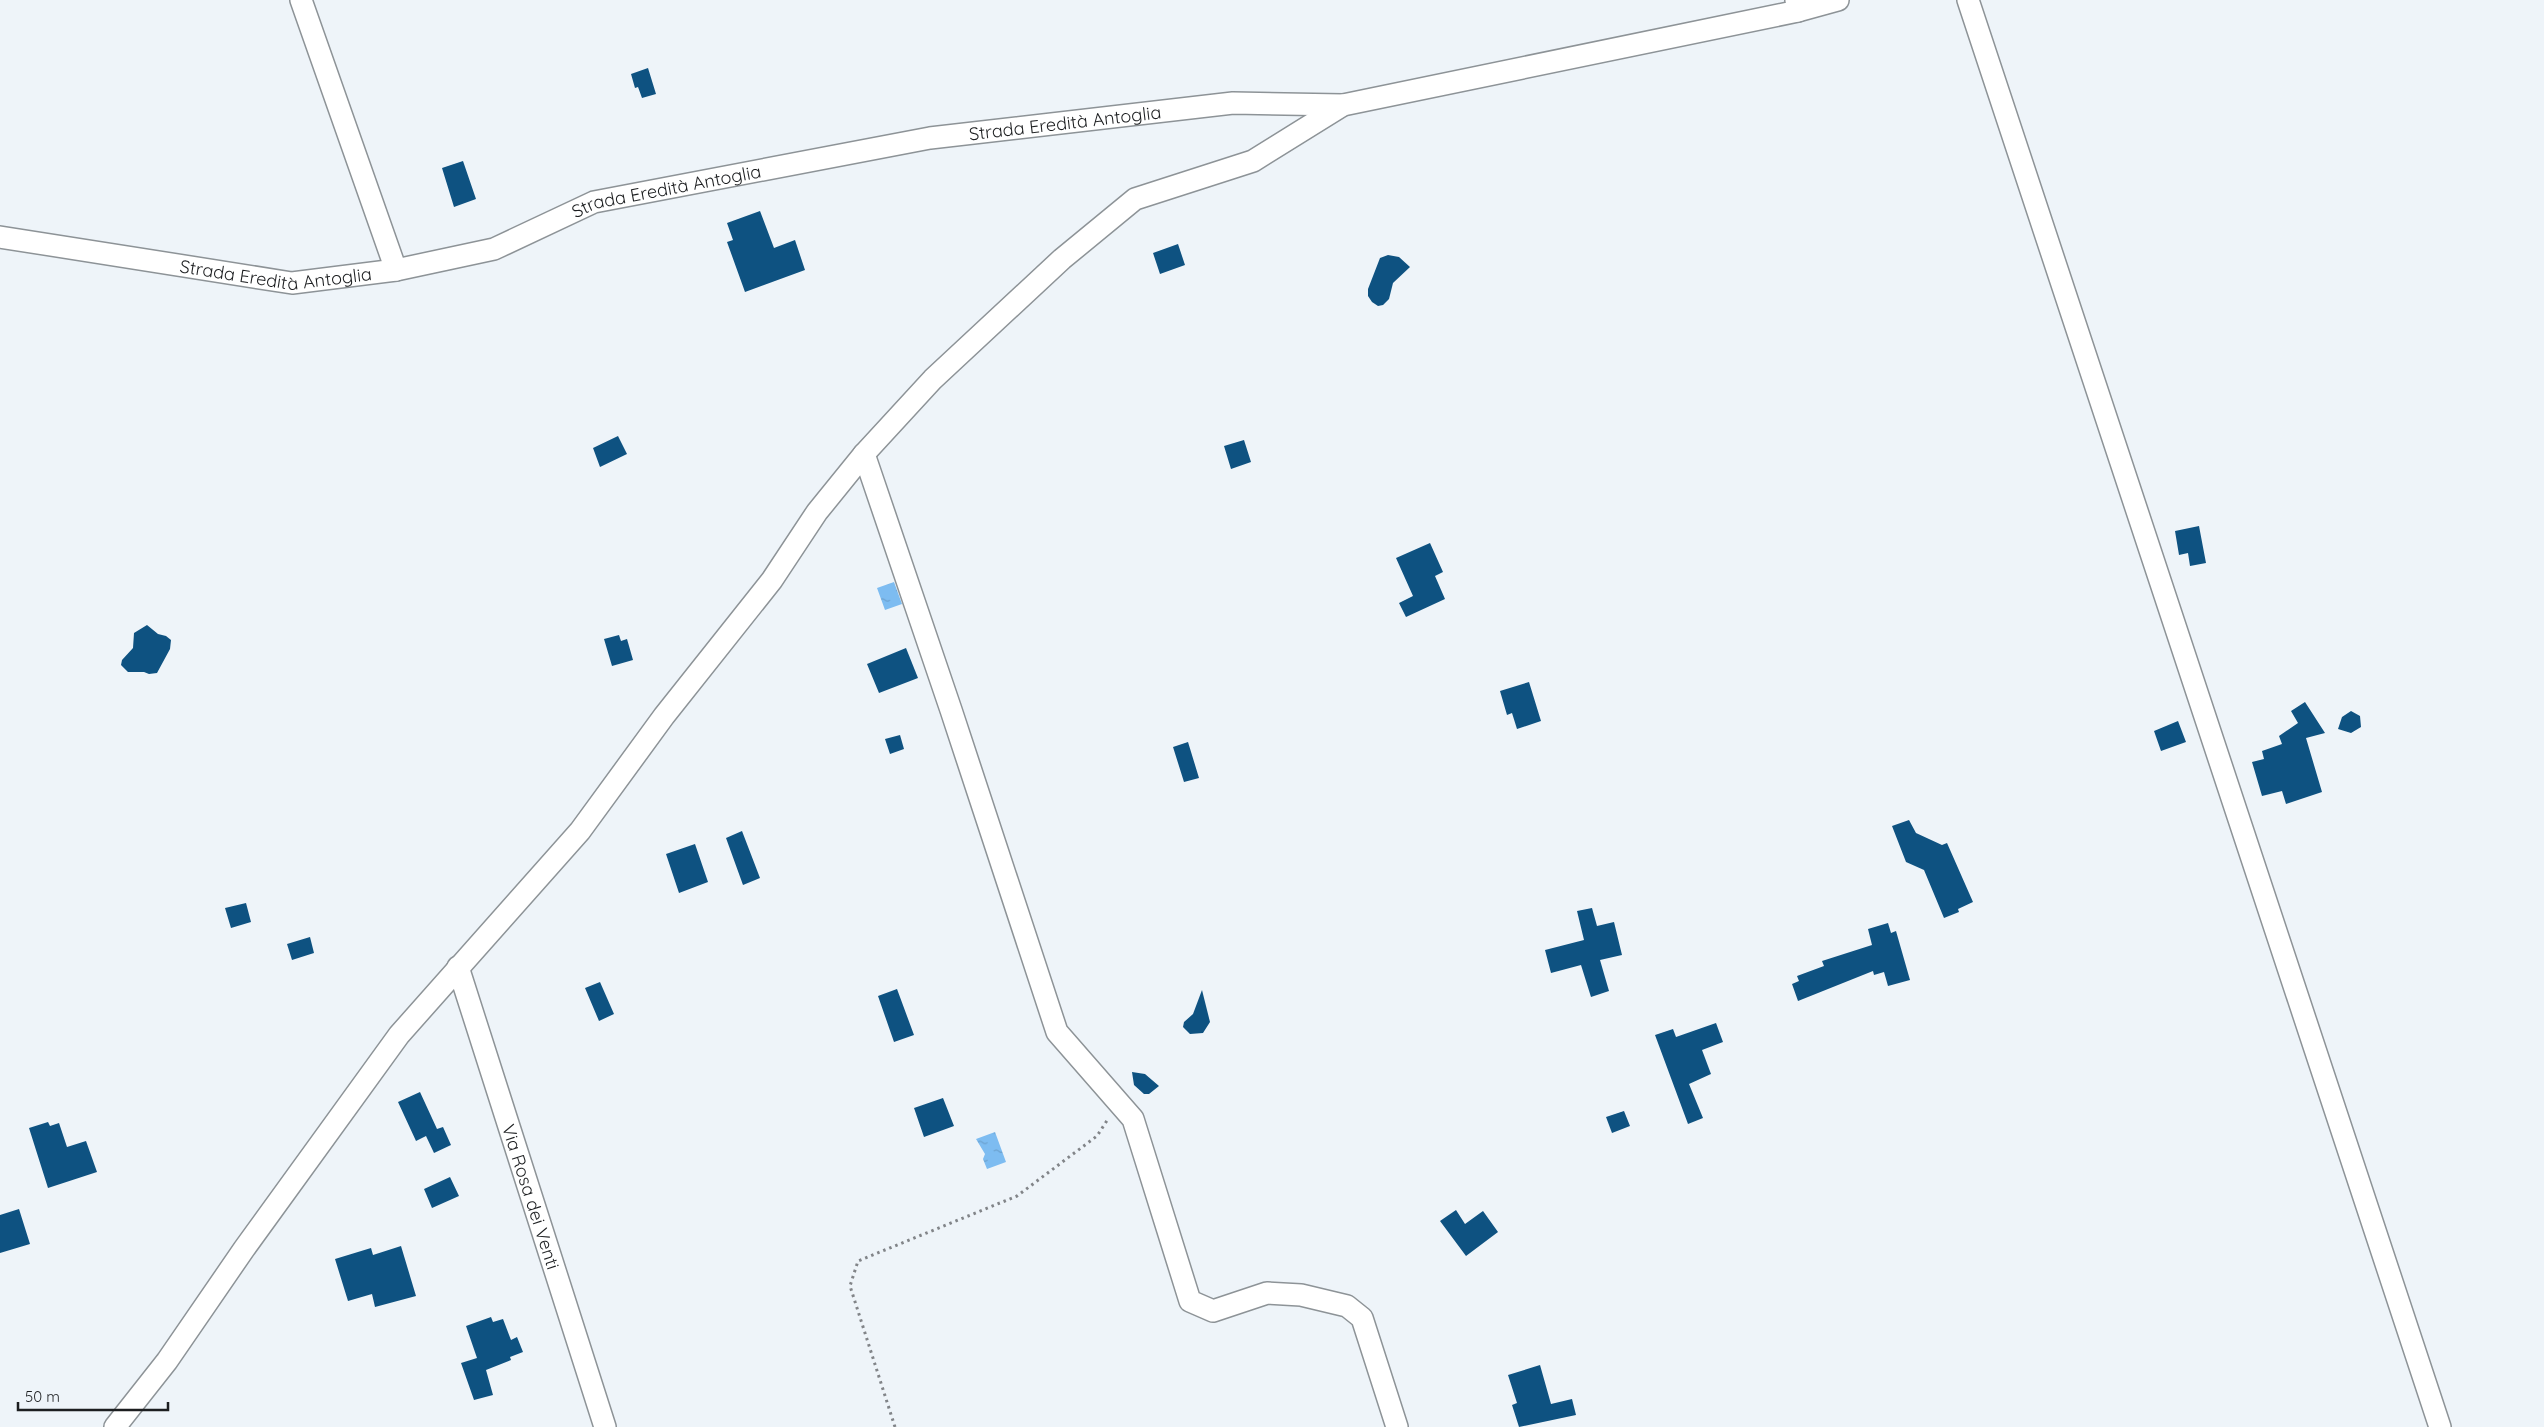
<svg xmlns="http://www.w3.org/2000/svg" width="2544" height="1427" font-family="Quicksand,sans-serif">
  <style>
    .water { fill: url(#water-ripples) }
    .building { fill: #0e5281 }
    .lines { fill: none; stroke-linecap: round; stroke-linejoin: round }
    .minor-casing { stroke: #8d9397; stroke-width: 24 }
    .path { stroke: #818488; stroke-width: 3; stroke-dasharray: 2.5 4; stroke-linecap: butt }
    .minor { stroke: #fff; stroke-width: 21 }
    .labels { text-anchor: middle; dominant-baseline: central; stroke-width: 5; stroke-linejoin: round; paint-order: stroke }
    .street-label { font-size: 18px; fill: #1c1e20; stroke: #eef4f9 }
  </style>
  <defs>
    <pattern id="water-ripples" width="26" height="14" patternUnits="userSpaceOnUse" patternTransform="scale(1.25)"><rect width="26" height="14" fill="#7dbcf1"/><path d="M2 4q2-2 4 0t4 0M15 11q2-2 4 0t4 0" fill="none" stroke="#6ba1ce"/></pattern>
  </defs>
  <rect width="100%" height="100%" fill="#eef4f9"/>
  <!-- water -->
  <path class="water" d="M894 582 902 604 885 610 877 588Z
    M995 1132 1006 1162 987 1169 983 1159 985 1154 976 1139Z"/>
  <!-- building -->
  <path class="building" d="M648 68 656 94 642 98 638 87 635 88 631 74Z
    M463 161 476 199 454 207 442 168Z
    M760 211 774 248 795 240 805 270 745 292 727 242 733 240 727 223Z
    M1178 244 1185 265 1160 274 1153 253Z
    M1388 255 1399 257 1410 267 1393 283 1389 299 1383 305 1378 306 1372 302 1368 296V289L1380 258Z
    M618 436 627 454 600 467 593 448Z
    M1244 440 1251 462 1231 469 1224 446Z
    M2199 526 2206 563 2190 566 2188 553 2179 555 2175 531Z
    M1430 543 1443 572 1435 576 1445 599 1406 617 1399 603 1413 596 1396 558Z
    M147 625 158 634 166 636 171 640 170 649 157 673 149 674 144 672H128L121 665 122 660 133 648 134 633Z
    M619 635 621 641 627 639 633 660 612 666 604 639Z
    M906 648 918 678 879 693 867 664Z
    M1529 682 1541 721 1517 729 1512 713 1507 715 1500 691Z
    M2305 702 2325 733 2306 738 2322 792 2286 804 2282 791 2262 796 2252 762 2264 759 2262 751 2282 744 2279 736 2298 723 2291 711Z
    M2351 711 2360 716 2361 727 2351 733 2338 729 2342 717Z
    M2178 721 2186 742 2161 751 2154 731Z
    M900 735 904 749 890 754 885 739Z
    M1188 742 1199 778 1184 782 1173 747Z
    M1909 820 1916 833 1942 845 1947 843 1973 902 1958 909 1959 912 1944 918 1924 870 1906 862 1892 826Z
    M742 831 760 878 743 885 726 838Z
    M695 844 708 882 679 893 666 854Z
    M246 903 251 922 231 928 225 908Z
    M1592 908 1597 926 1614 922 1622 955 1600 960 1609 991 1591 997 1581 965 1551 973 1545 950 1584 940 1577 911Z
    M1888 923 1891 933 1896 931 1910 980 1888 986 1884 972 1874 975 1873 971 1798 1001 1792 984 1799 981 1797 976 1824 966 1822 961 1872 945 1868 929Z
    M310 937 314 953 292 960 287 944Z
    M600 982 614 1014 599 1021 585 988Z
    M897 989 914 1035 894 1042 878 996Z
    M1202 990 1210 1022 1203 1033 1190 1034 1183 1027 1184 1022 1193 1014Z
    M1716 1023 1723 1042 1702 1050 1711 1074 1689 1084 1703 1118 1688 1124 1655 1035 1673 1029 1676 1037Z
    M1132 1072 1145 1074 1159 1086 1149 1094H1144L1134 1085Z
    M420 1092 437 1129 443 1127 451 1145 434 1153 426 1136 416 1141 398 1102Z
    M943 1098 954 1126 924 1137 914 1108Z
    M1624 1111 1630 1126 1612 1133 1606 1117Z
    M48 1122 50 1126 59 1123 67 1147 86 1141 97 1172 48 1188 29 1128Z
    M450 1177 459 1196 432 1208 424 1189Z
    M19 1209 30 1244 0 1253V1215Z
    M1456 1210 1465 1224 1483 1211 1498 1232 1466 1256 1440 1221Z
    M401 1246 416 1296 375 1307 372 1294 348 1301 335 1259 371 1248 373 1255Z
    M491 1317 493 1322 503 1319 511 1340 517 1337 523 1352 510 1357 511 1360 486 1370 493 1395 474 1400 461 1363 477 1358 466 1326Z
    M1540 1365 1551 1404 1572 1399 1576 1415 1519 1427 1512 1405 1517 1403 1508 1375Z"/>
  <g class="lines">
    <defs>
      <g id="minor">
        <path d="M301 0 396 270"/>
        <path d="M1968 0 2440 1427"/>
        <path d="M1798 11 1838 0"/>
        <path id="s1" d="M0 237 292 283 396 270 494 249 594 202 930 138 1233 103 1343 105"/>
        <path d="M864 454 951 710 1057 1032 1133 1119 1190 1301 1213 1311 1267 1293 1301 1295 1347 1306 1362 1318 1397 1427"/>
        <path id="s2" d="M458 967 605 1427"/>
        <path d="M115 1427 167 1361 244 1249 399 1035 580 831 664 716 772 580 817 512 864 454 933 379 1062 259 1135 199 1253 161 1343 105 1798 11 1796 0"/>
      </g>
    </defs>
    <!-- minor casing -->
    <use href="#minor" class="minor-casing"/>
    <!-- path -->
    <path class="path" d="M895 1427 850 1286 858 1261 1017 1196 1097 1136 1108 1119"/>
    <!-- minor -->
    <use href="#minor" class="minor"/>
  </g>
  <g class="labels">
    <!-- street labels -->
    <g class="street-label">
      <text stroke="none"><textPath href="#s1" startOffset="1089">Strada Eredità Antoglia</textPath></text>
      <text stroke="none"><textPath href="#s1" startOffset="684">Strada Eredità Antoglia</textPath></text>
      <text stroke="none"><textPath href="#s1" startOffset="279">Strada Eredità Antoglia</textPath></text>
      <text stroke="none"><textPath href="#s2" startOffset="241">Via Rosa dei Venti</textPath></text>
    </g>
  </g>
  <!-- scale -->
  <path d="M18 1402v8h150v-8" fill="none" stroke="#1c1e20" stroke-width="2.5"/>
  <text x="25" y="1402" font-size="15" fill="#1c1e20" stroke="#eef4f9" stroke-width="4" paint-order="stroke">50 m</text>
</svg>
